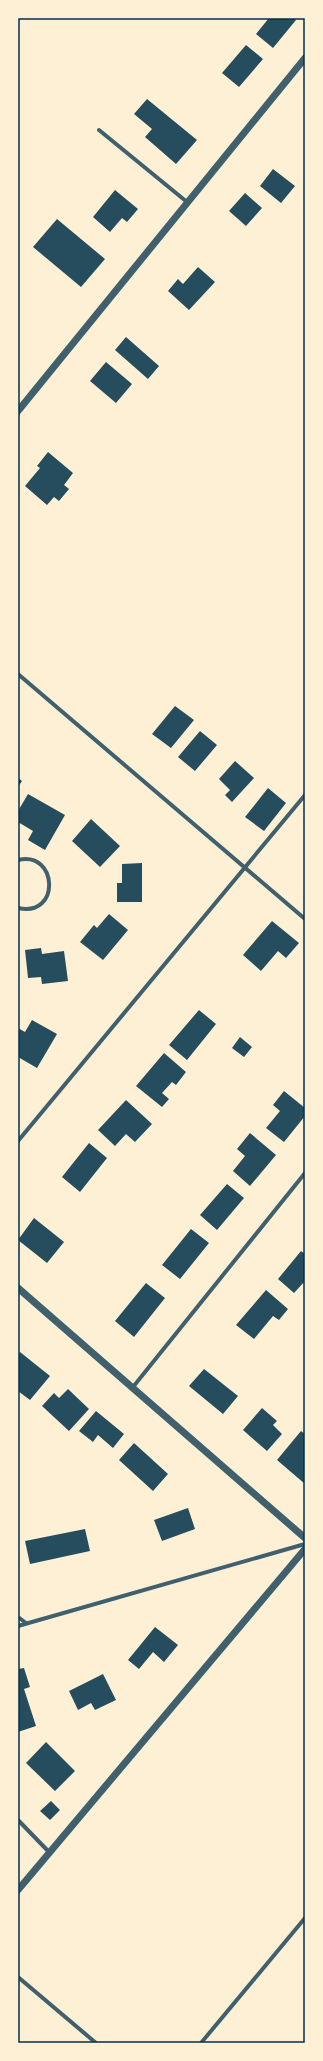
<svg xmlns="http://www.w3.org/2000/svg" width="323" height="2061" font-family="'Roboto Condensed',sans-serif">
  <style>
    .building { fill: #264d5e }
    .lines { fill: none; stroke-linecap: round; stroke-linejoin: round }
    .minor { stroke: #3f606c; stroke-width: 4 }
    .tertiary { stroke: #3f606c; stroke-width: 7 }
    .neatline { fill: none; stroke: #003049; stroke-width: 1.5 }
  </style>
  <rect width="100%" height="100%" fill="#fdf0d5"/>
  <!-- building -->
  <path class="building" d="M269 18H293L296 20 273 48 256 34Z
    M246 45 263 59 239 87 222 73Z
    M147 99 197 140 176 164 145 137 152 129 134 114Z
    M273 169 295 186 281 203 260 186Z
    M115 190 138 209 127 222 122 218 110 232 93 217Z
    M245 193 262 208 246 226 229 211Z
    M57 219 105 259 81 287 33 247Z
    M198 267 215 282 189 310 168 291 178 279 183 284Z
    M126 337 159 366 148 379 115 350Z
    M106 362 132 384 116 403 90 381Z
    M48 452 73 473 64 485 69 489 59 501 54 497 47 505 25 486 40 468 37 466Z
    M175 706 194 720 171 748 152 734Z
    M200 731 217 745 195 771 178 757Z
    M235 761 254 778 232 802 225 795 230 790 219 779Z
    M18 778 22 781 18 787Z
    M268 788 286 803 264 831 245 817Z
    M28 794 65 815 45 850 28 840 33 831 18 822V811Z
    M91 819 120 846 100 867 72 841Z
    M142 863V902H117V883H122V864Z
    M109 914 128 930 103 960 80 942 94 925 97 928Z
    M272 921 299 943 286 958 278 951 261 971 243 955Z
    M41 948 42 954 64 951 68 981 42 984 41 977 28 978 25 950Z
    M199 1010 216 1024 187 1060 169 1045Z
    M32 1020 57 1034 37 1068 18 1057V1028L25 1032Z
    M240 1037 252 1047 244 1057 232 1048Z
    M164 1053 186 1072 176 1085 172 1082 162 1093 169 1099 162 1107 136 1086Z
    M284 1091 305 1108V1116L284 1142 266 1128 280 1111 273 1105Z
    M126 1100 152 1124 135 1142 126 1134 115 1146 98 1130Z
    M250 1133 276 1155 250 1186 233 1171 245 1156 237 1149Z
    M89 1143 107 1158 80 1192 62 1177Z
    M227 1184 244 1198 217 1230 200 1215Z
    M34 1218 64 1242 47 1263 18 1240Z
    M191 1229 209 1243 180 1279 162 1265Z
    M301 1251 305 1254V1281L294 1293 278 1279Z
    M146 1283 165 1298 134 1337 115 1321Z
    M266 1290 288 1309 279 1320 273 1316 254 1339 236 1325Z
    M20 1352 50 1376 30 1400 18 1391V1355Z
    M204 1369 238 1396 223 1414 189 1386Z
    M68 1389 89 1409 69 1431 42 1406 54 1393 59 1398Z
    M262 1408 277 1421 273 1425 282 1434 267 1451 243 1430Z
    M96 1411 124 1434 113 1448 98 1435 93 1442 79 1431Z
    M301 1431 305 1434V1484L277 1460Z
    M134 1443 168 1474 153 1491 119 1460Z
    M188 1508 195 1529 162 1541 154 1520Z
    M85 1529 90 1551 30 1564 25 1541Z
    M155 1627 178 1645 164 1662 153 1652 139 1669 128 1660Z
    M24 1668 30 1687 24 1689 36 1726 18 1732V1669Z
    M103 1674 116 1700 95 1710 91 1703 78 1710 69 1691Z
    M46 1742 75 1771 55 1791 26 1763Z
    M51 1801 60 1810 50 1820 40 1811Z"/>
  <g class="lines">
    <!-- minor -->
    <path class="minor" d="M99 130 187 202
      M18 674 305 919
      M18 860C58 850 61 918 18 908
      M18 1141 305 795
      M133 1387 305 1173
      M18 1617 26 1623
      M18 1626 305 1544
      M18 1820 49 1852
      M18 1977 96 2043
      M201 2043 305 1918"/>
    <!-- tertiary -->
    <path class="tertiary" d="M18 411 305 58
      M18 1288 305 1538
      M18 1890 305 1549"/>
  </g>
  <!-- border -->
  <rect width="323" height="2061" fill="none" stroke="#fdf0d5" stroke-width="38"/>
  <rect x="19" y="19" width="285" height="2023" class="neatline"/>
</svg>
